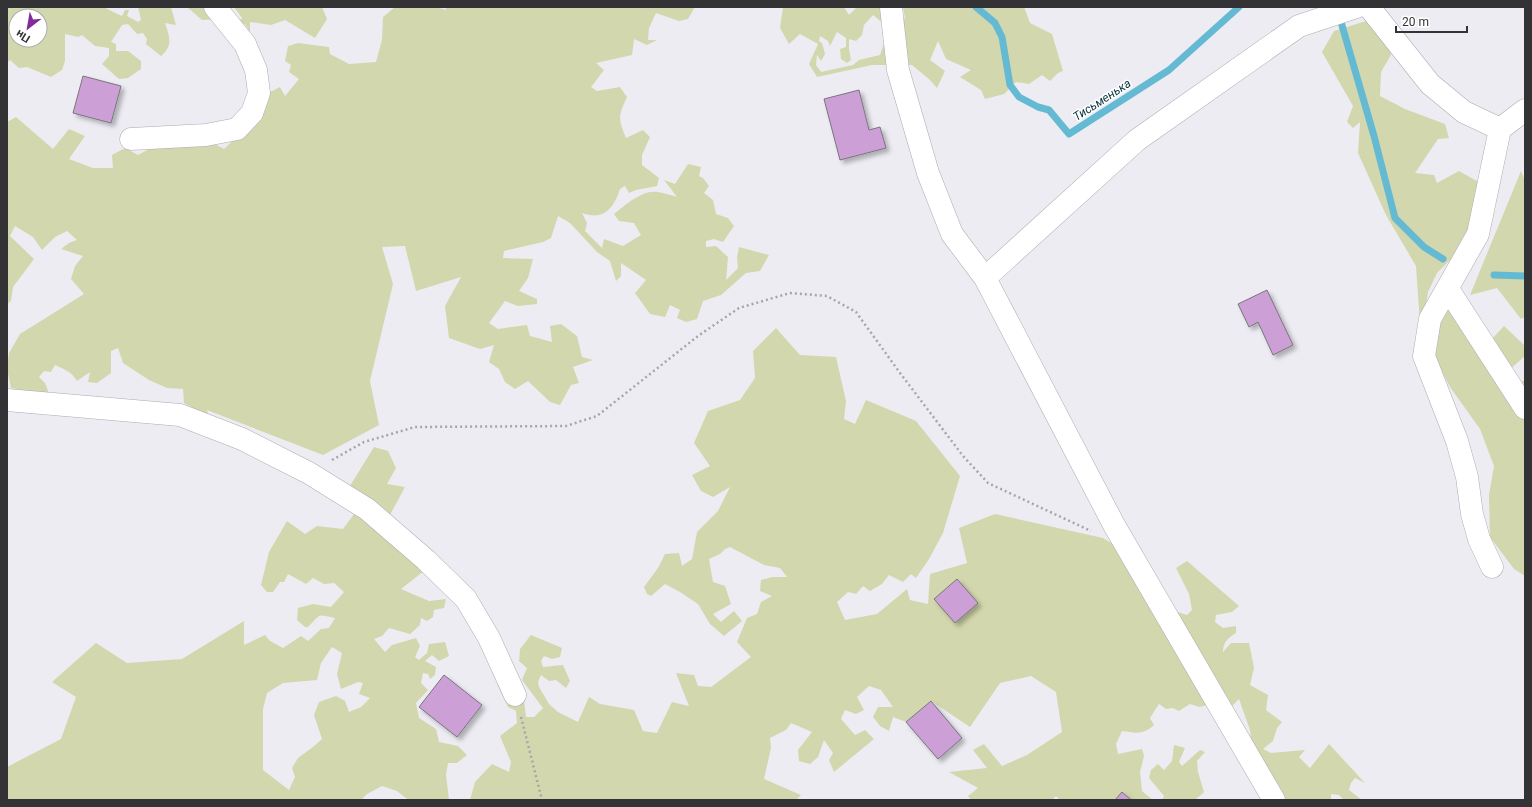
<svg xmlns="http://www.w3.org/2000/svg" width="1532" height="807" font-family="Roboto,sans-serif">
  <style>
    .green { fill: #d3d7ad; fill-rule: evenodd }
    .lines { fill: none; stroke-linecap: round; stroke-linejoin: round }
    .stream { stroke: #64b9d3; stroke-width: 7 }
    .building { fill: #cca0d6; stroke: #79757a; filter: url(#shadow) }
    .minor-casing { stroke: #acabb1; stroke-width: 23 }
    .path { stroke: #a6a5ab; stroke-width: 2.5; stroke-dasharray: 2 3; stroke-linecap: butt }
    .minor { stroke: #fff; stroke-width: 22 }
    .labels { text-anchor: middle; dominant-baseline: central; stroke-width: 3; stroke-linejoin: round; paint-order: stroke }
    .water-label { font-size: 12px; font-style: italic; fill: #07323d; stroke: #fff }
  </style>
  <defs>
    <filter id="shadow"><feDropShadow dx="3.5" dy="3.5" stdDeviation="2" flood-color="#0004"/></filter>
  </defs>
  <rect width="100%" height="100%" fill="#edecf3"/>
  <!-- green -->
  <path class="green" d="M7 7H106L107 9 122 16 125 10H129L127 16 138 22 141 20 138 7H171L176 25 165 23C169 36 174 45 161 56L146 44 147 39 143 33 137 34 128 24 122 25 111 42 116 44V51H128L141 61V69L128 78 119 79 102 64 109 56V48L95 46 82 35 78 37 65 34V61L62 70 51 77 27 67 19 68 10 60 7 63ZM16 16H40V40H16Z
    M187 7H221L225 19 202 20Z
    M234 7H322L327 19 315 38 285 20 271 25 250 22V32L245 24 237 26 242 18Z
    M395 7H436L446 10V7H695L688 19 679 21 656 13 649 28 648 40H657L647 45 634 39 632 55 596 63 604 70 591 87 597 91 620 87 627 97C618 117 618 118 626 138L643 130 650 137 642 155V165L659 178 657 186 636 190 629 193 625 186 620 189C614 208 604 221 582 213L587 223 585 231 602 248 604 239 623 246 641 235 634 223 619 221 614 214C625 205 643 189 658 192 664 193 671 195 677 197L664 180 675 184 688 164 701 167 699 176 703 178 709 186 704 193 713 200 716 214 728 218 734 226 723 242 714 239 706 241V247L716 246 728 257 726 280 738 268 737 257 739 247 769 255 760 271 746 273 721 295 703 301 697 319 686 322 677 318 680 310 670 305 665 317 650 314 635 293 646 280 621 263V276L616 281 610 261 597 252 570 223 558 216 551 238 543 242 504 251 503 258 533 259 528 278 519 291 537 299V304L518 306 505 301 489 323 498 329 527 325 530 336 552 342 550 326 561 324 577 336 582 357 593 360 573 367 579 383 571 385 560 405 550 402 528 381 515 389 505 382 499 369 489 362 494 345 480 349 449 338 445 306 461 277 416 291 405 246 382 247 393 284 370 381 379 425 323 455 207 410 209 417 184 403 183 389 167 388 149 380 123 363 118 348 111 351V373L97 383 88 382 90 372 77 381C72 372 64 369 55 365L51 372 44 371 39 377 45 383 50 396 11 388 7 369 9 353 20 334 84 294 71 279 75 266 83 256 61 249 69 243 77 240 67 231 55 237 42 250 33 237 15 226 10 236 34 259 13 287 11 301 7 304V122L16 117 53 149 69 129 85 136 69 159 93 168H113L112 155 125 148 138 155 162 142H211L224 149 241 133 266 94 280 87 285 96 299 79 289 72 291 65 285 61 288 46 298 43 329 47 330 54 349 64 376 62 382 40 383 17Z
    M783 7H844L849 15 857 7H885L884 24 873 15 864 25 862 35 856 41 849 39V49L851 60 847 63 841 59 840 49 846 47V38L837 32 830 46 828 41 820 36 819 41 822 43 825 54 821 61 817 55 816 65 821 72 853 65 859 60 880 55 890 26 905 18 903 7H1024L1030 23 1052 34 1063 71 1058 73 1050 81 1042 75 1029 84 1016 82 1004 94 985 99 981 90 960 77 971 70 946 59 938 41 930 60 945 71 937 88 930 80 912 65H872L817 77 809 64 818 44 800 34 789 44 780 28Z
    M1366 21 1382 33 1391 55 1381 72 1380 96 1405 109 1445 124 1449 138 1438 139 1415 173 1434 175 1437 183 1459 171 1482 184 1473 227 1463 237 1458 252 1437 273 1428 292 1421 338 1416 266 1386 215 1358 153 1360 122 1353 128 1347 122 1353 106 1322 52 1334 31Z
    M1521 171 1525 181V317L1521 319 1497 288 1470 295Z
    M1453 306 1490 341 1504 326 1524 345 1525 356 1508 371 1512 387 1525 380V576L1514 569 1490 537 1489 495 1494 466 1480 429 1450 387 1432 352 1441 317Z
    M776 328 800 355 836 357 846 401 844 419 855 424 866 400 916 421 960 476 943 533 929 559 916 578 911 574 903 582 889 575 882 584 870 591 863 586 856 594 848 592 837 602 845 620 877 614 907 589 910 600 928 604 930 574 967 563 959 528 995 514 1103 538 1121 549 1154 604 1187 615 1192 610 1189 594 1176 568 1187 561 1239 606 1232 612 1216 615 1215 622 1223 628 1236 626V633C1228 638 1223 642 1223 652L1231 643H1249L1254 668 1250 685 1268 695 1266 710 1282 722 1277 728 1273 741 1263 749 1271 753 1305 750 1299 757 1310 768 1329 744 1365 783 1355 778 1351 783 1349 790 1362 800H1344L1339 795 1331 794V800H1286L1251 740 1250 730 1239 699 1229 709 1208 705 1199 707 1190 704 1179 711 1173 708 1166 709 1159 704 1150 718 1154 725C1143 735 1136 733 1122 731L1116 744 1118 754 1142 749 1144 756 1140 772 1142 791 1153 800H1060L1056 796 1052 800H971L968 796 978 788 949 772 987 768 973 750 984 744 1002 766 1027 755 1062 732 1056 692 1031 676 1000 683 970 727 931 701 906 722 893 717 889 731 880 726 873 717 878 707H893L881 690 869 686 857 697 864 710 856 714 845 710 841 719 855 735 865 730 874 739 834 772 829 760 833 753 824 740 818 757 810 764 799 761 798 750 812 732 791 723 786 730 770 738 771 748 764 779 801 795 796 800H470L475 782 492 764 509 772 511 762 500 736 517 723 516 711 508 707 497 684 515 680 523 692 526 717H534L543 708 522 680 527 668 519 661 520 649 531 635 562 648 560 657 552 659 544 656 541 661 543 667 563 665 570 681 566 688 556 680 549 681 541 675 538 682 539 687 549 704 558 712 578 722 589 697 600 704 634 710 643 731 657 733 672 702 689 706 676 673 694 675 698 686 711 687 751 657 737 642 747 618 757 614 761 602 772 596 760 591 761 580 772 577H787L780 568 764 565 730 547 725 549 720 554 709 559 713 582 725 586 731 604 713 614 721 622 734 611 742 621 724 636 710 624 698 604 680 592 665 584 651 596 647 594 644 587 658 568 665 554 679 553 682 566 692 559 697 532 718 511 730 487 713 497 701 491 692 475 710 466 694 443 708 411 740 400 755 378 753 351Z
    M374 447 388 451 396 468 387 484 405 487 390 515 381 512 424 571 401 589 429 601 446 599 444 608 434 610 433 617 427 621 421 618 420 625 410 634 389 628 382 636 374 639 385 652 392 645 416 638 420 646 415 657 419 660 427 653 429 644 445 642 449 656 439 661 432 655 425 661 436 667 435 675 430 679 428 674 423 673 421 683 428 690 416 703 419 718 436 729 439 742 458 746 467 755 457 763H448L446 775 449 800H406L407 799 397 791 382 786 367 794 361 800H7V767L61 739 76 697 52 682 96 643 127 663 182 659 244 621V645L265 635 270 641 283 648 301 636 308 641 321 629 329 628 335 618C316 614 322 613 308 627H305L297 620 298 608 313 604 331 607 344 592 334 583 324 584 313 578 306 584 288 574 284 582H280L273 592H267L261 585 269 552 287 521 305 534 317 526 343 529 363 502 350 486ZM332 647 342 653 337 674 341 689 358 682 363 683 359 694 370 698 361 707 349 712 345 701 336 696 319 702 314 715 322 739 313 747 298 758 292 768 295 777 289 790 263 770V709L267 693 283 683 317 680 321 663Z
    M1174 745 1185 748 1179 762 1182 766 1200 750 1205 752 1197 761 1198 772 1204 792 1195 800H1162L1164 796 1149 778 1151 770 1158 764 1164 770 1172 761Z"/>
  <g class="lines">
    <!-- stream -->
    <path class="stream" d="M976 7 995 23 1002 37 1010 85 1019 97 1038 107 1049 110 1069 134 1169 70 1239 7
      M1339 15 1374 136 1395 218 1424 247 1443 259
      M1494 275 1525 276"/>
  </g>
  <!-- building -->
  <path class="building" d="M83 76 121 86 111 123 73 113Z
    M859 90 869 130 880 127 886 148 840 160 824 99Z
    M1267 290 1293 345 1273 355 1258 322 1249 327 1238 304Z
    M957 579 978 603 955 623 934 599Z
    M444 675 482 705 457 737 419 707Z
    M931 701 962 738 938 759 906 722Z
    M1122 792 1131 800H1115Z"/>
  <g class="lines">
    <defs>
      <path id="minor" d="M891 7 898 70 928 173 952 234 985 278 1114 525 1274 800
        M1369 7 1430 84 1464 112 1500 129 1525 110
        M131 139 206 135 237 129 252 113 259 93 256 70 245 44 215 7
        M985 278 1137 140 1299 26 1356 7
        M1448 289 1525 408
        M7 400 180 415 242 439 309 473 367 509 426 560 466 599 489 638 515 695
        M1492 567 1479 539 1472 514 1467 477 1457 441 1424 356 1430 319 1478 234 1500 129"/>
    </defs>
    <!-- minor casing -->
    <use href="#minor" class="minor-casing"/>
    <!-- path -->
    <path class="path" d="M332 460 364 442 415 427 566 426 597 416 698 336 739 308 790 293 827 296 856 312 900 373 963 456 988 483 1091 531
      M521 717 542 800"/>
    <!-- minor -->
    <use href="#minor" class="minor"/>
  </g>
  <g class="labels">
    <!-- water labels -->
    <g class="water-label">
      <text transform="translate(1102 100) rotate(-33)">Тисьменька</text>
    </g>
  </g>
  <!-- border -->
  <rect width="1532" height="807" fill="none" stroke="#333336" stroke-width="16"/>
  <!-- north arrow -->
  <g transform="translate(28 28) rotate(211)"><circle r="19" fill="#ffffff" stroke="#adadaf"/>
  <path d="M0-3L7 15L0 10L-7 15Z" fill="#812c9a"/>
  <text y="-6" font-size="11" font-weight="bold" text-anchor="middle" fill="#333336">Пн</text>
  </g>
  <!-- scale -->
  <path d="M1396 26v6h71v-6" fill="none" stroke="#333336" stroke-width="2"/>
  <text x="1402" y="26" font-size="12" fill="#333336" stroke="#ffffff" stroke-width="3" paint-order="stroke">20 m</text>
</svg>
